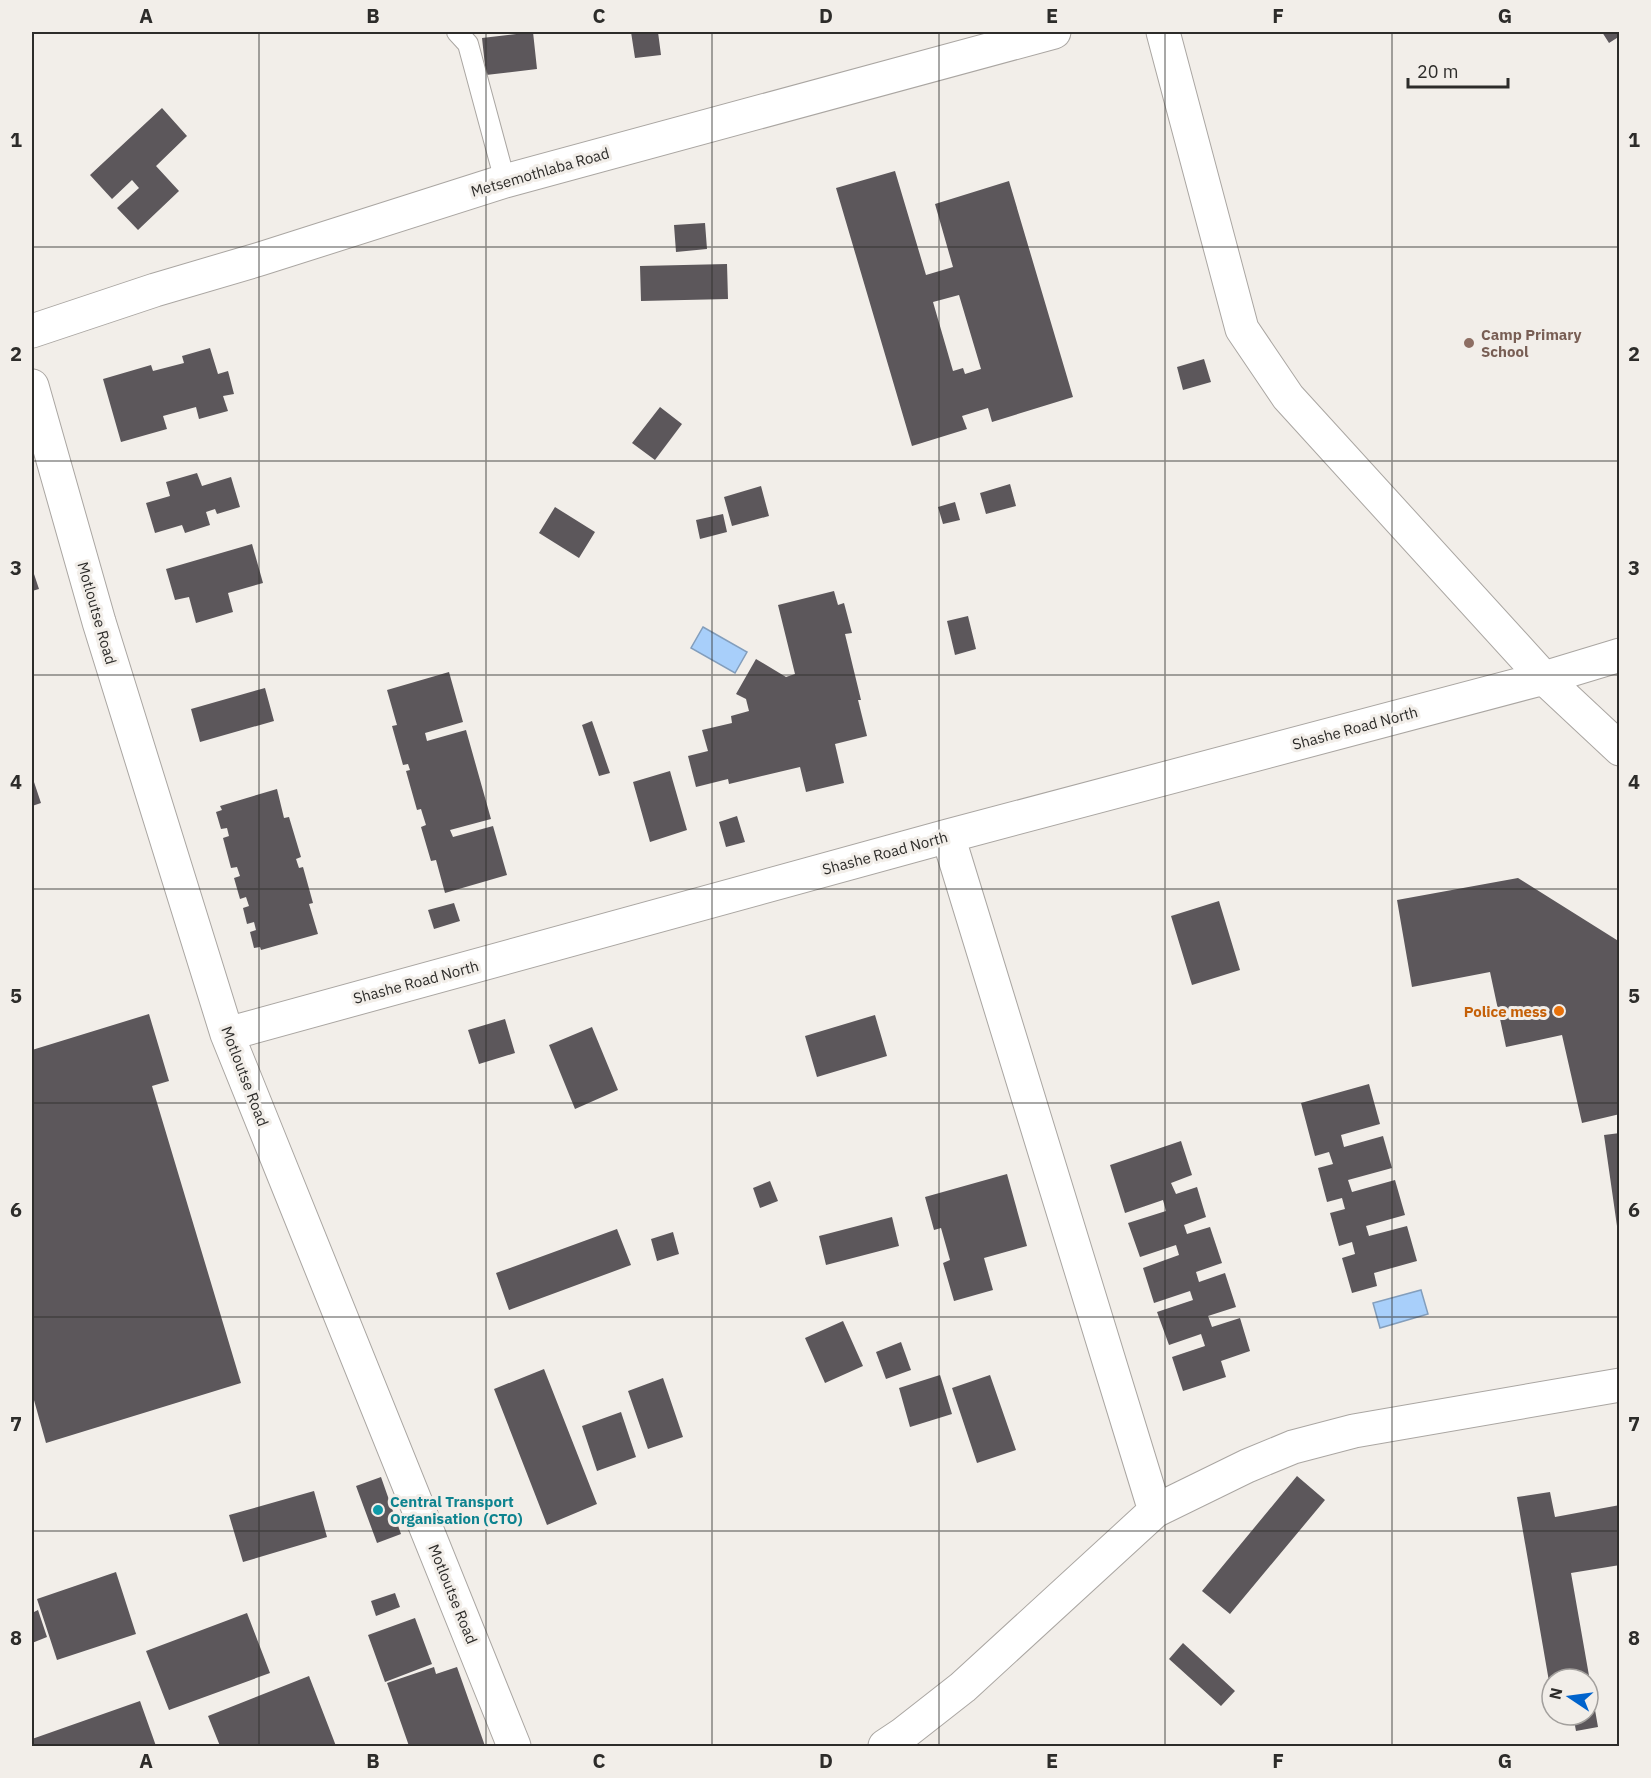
<svg xmlns="http://www.w3.org/2000/svg" width="1651" height="1778" font-family="'IBM Plex Sans',sans-serif">
  <style>
    .water { fill: #a8cffa; stroke: #839ebc; stroke-width: 1.5 }
    .building { fill: #5c575b; fill-rule: evenodd }
    .lines { fill: none; stroke-linecap: round; stroke-linejoin: round }
    .service-casing { stroke: #aaa6a2; stroke-width: 22 }
    .minor-casing { stroke: #aaa6a2; stroke-width: 35 }
    .service { stroke: #fff; stroke-width: 20 }
    .minor { stroke: #fff; stroke-width: 33 }
    .grid { fill: none; stroke: #2d2c2a; stroke-width: 1.5; stroke-opacity: 0.55 }
    .education-dot { fill: #8d6e63; stroke: #f2eee9; stroke-width: 2 }
    .food-dot { fill: #e8710a; stroke: #f2eee9; stroke-width: 2 }
    .culture-dot { fill: #0f9aa8; stroke: #f2eee9; stroke-width: 2 }
    .labels { text-anchor: middle; dominant-baseline: central; stroke-width: 6; stroke-linejoin: round; paint-order: stroke }
    .street-label { font-size: 15px; fill: #2d2c2a; stroke: #f2eee9 }
    .education-label { font-size: 15px; font-weight: bold; fill: #785e54; stroke: #f2eee9; text-anchor: start }
    .food-label { font-size: 15px; font-weight: bold; fill: #c56008; stroke: #f2eee9; text-anchor: end }
    .culture-label { font-size: 15px; font-weight: bold; fill: #0d838f; stroke: #f2eee9; text-anchor: start }
    .neatline { fill: none; stroke: #2d2c2a; stroke-width: 2 }
    .grid-label { font-size: 20px; text-anchor: middle; font-weight: bold; fill: #2d2c2a }
  </style>
  <rect width="100%" height="100%" fill="#f2eee9"/>
  <!-- water -->
  <path class="water" d="M703 627 747 652 735 673 691 648Z
    M1421 1290 1428 1314 1380 1328 1373 1303Z"/>
  <!-- building -->
  <path class="building" d="M533 32 537 69 486 75 482 38Z
    M631 32H658L661 55 635 58Z
    M1602 32H1620V36L1609 43Z
    M162 108 187 136 156 166 179 191 138 230 117 208 139 188 132 180 112 199 90 175Z
    M895 171 926 275 953 267 935 204 1009 181 1073 397 992 422 988 408 962 416 967 429 912 446 836 188ZM959 295 981 369 965 374 963 368 953 371 933 302Z
    M705 223 707 249 676 252 674 225Z
    M727 264 728 299 641 301 640 266Z
    M210 348 218 374 228 371 234 394 223 396 228 411 199 419 196 407 163 416 167 429 121 442 103 379 151 365 153 371 184 363 182 356Z
    M1204 359 1211 382 1183 390 1177 367Z
    M660 407 682 424 655 460 632 443Z
    M197 473 202 486 231 477 240 507 217 514 215 509 206 512 210 525 185 533 182 525 155 533 146 503 170 496 166 482Z
    M1010 484 1016 506 986 514 980 493Z
    M761 486 769 516 732 526 724 497Z
    M955 502 960 520 943 524 938 507Z
    M555 507 595 532 579 558 539 533Z
    M723 514 727 532 700 539 696 520Z
    M252 544 263 583 228 593 233 612 196 623 189 597 175 600 166 569Z
    M32 568 39 589 32 591Z
    M834 591 838 605 844 603 852 633 845 634 861 700H858L867 736 835 744 844 783 806 792 800 767 729 784 728 779 696 787 688 756 708 751 702 730 732 723 731 716 749 711 746 699 736 694 756 659 786 677 795 674 778 605Z
    M968 616 976 649 955 655 947 621Z
    M449 672 463 722 425 733 427 741 466 730 491 819 450 830 453 837 493 826 507 875 445 893 436 860 431 861 421 827 426 825 421 809 417 810 406 771 410 770 408 764 403 765 392 726 397 725 387 690Z
    M265 688 274 721 200 742 191 709Z
    M592 721 610 773 599 776 582 725Z
    M670 771 687 830 650 842 633 782Z
    M32 776 41 803 32 806Z
    M277 789 284 818 289 817 301 857 296 859 299 868 303 867 313 903 309 904 318 934 261 950 260 947 254 948 250 932 256 930 254 922 247 924 243 908 249 906 246 897 240 899 234 878 240 876 237 867 231 868 223 838 229 836 227 828 221 829 216 812 222 810 220 806Z
    M737 816 745 842 726 847 719 822Z
    M1518 878 1620 942V1114L1582 1123 1562 1035 1506 1047 1490 972 1412 987 1397 900Z
    M1219 901 1240 970 1192 985 1171 916Z
    M454 903 460 921 434 929 428 910Z
    M149 1014 169 1081 152 1086 241 1383 46 1443 32 1393V1050Z
    M875 1015 887 1056 817 1077 805 1036Z
    M505 1019 515 1053 479 1064 468 1030Z
    M592 1027 618 1090 575 1109 549 1045Z
    M1369 1084 1380 1124 1341 1135 1344 1147 1383 1136 1392 1168 1348 1180 1352 1192 1395 1180 1405 1215 1366 1226 1369 1236 1407 1226 1417 1261 1374 1273 1377 1286 1352 1293 1342 1258 1355 1254 1352 1242 1339 1246 1330 1213 1345 1209 1342 1198 1327 1202 1318 1168 1333 1164 1329 1152 1315 1156 1301 1103Z
    M1620 1133V1233H1618L1604 1135Z
    M1181 1141 1192 1175 1171 1183 1176 1194 1197 1187 1206 1217 1184 1225 1187 1234 1210 1227 1222 1263 1196 1272 1199 1282 1225 1273 1236 1307 1208 1316 1212 1327 1240 1318 1250 1351 1221 1361 1226 1377 1183 1391 1172 1357 1205 1346 1201 1334 1169 1345 1157 1312 1193 1300 1190 1291 1154 1303 1143 1268 1179 1255 1176 1245 1140 1257 1128 1223 1166 1211 1163 1200 1125 1213 1110 1165Z
    M1007 1174 1027 1246 984 1258 993 1290 954 1301 943 1263 950 1260 941 1228 934 1230 925 1197Z
    M770 1181 778 1201 760 1208 753 1188Z
    M892 1217 899 1246 826 1265 819 1236Z
    M617 1229 631 1265 509 1310 496 1273Z
    M673 1232 679 1254 657 1261 651 1239Z
    M843 1321 863 1366 825 1383 805 1338Z
    M901 1342 911 1370 886 1379 876 1352Z
    M544 1369 597 1504 547 1525 494 1389Z
    M940 1375 952 1414 910 1427 899 1388Z
    M990 1375 1016 1450 977 1463 952 1388Z
    M663 1378 683 1437 648 1449 628 1391Z
    M621 1412 636 1457 597 1471 582 1426Z
    M1297 1476 1325 1500 1230 1614 1202 1591Z
    M381 1477 401 1534 377 1543 356 1486Z
    M314 1491 327 1537 243 1562 229 1515Z
    M1550 1492 1555 1517 1620 1505V1565L1571 1573 1598 1727 1576 1731 1573 1715H1588V1679H1552L1551 1693 1517 1497Z
    M116 1572 136 1634 57 1660 37 1599Z
    M395 1593 400 1607 376 1616 371 1601Z
    M38 1610 47 1637 32 1643V1613Z
    M247 1613 270 1673 169 1710 146 1651Z
    M415 1618 432 1664 385 1682 368 1635Z
    M1183 1643 1235 1691 1221 1706 1169 1659Z
    M434 1667 436 1674 457 1667 485 1746H409L387 1683Z
    M309 1676 336 1746H220L208 1716Z
    M140 1701 156 1746H32V1739Z"/>
  <g class="lines">
    <defs>
      <path id="service" d="M457 32 468 44 505 181"/>
      <path id="minor" d="M1163 32 1242 329 1288 397 1544 678 1620 749
        M32 331 155 290 260 259 505 181 1054 32
        M32 386 99 622 227 1034 514 1746
        M948 836 1155 1511
        M227 1034 948 836 1544 678 1620 655
        M885 1746 903 1734 963 1687 1155 1511 1247 1466 1293 1447 1354 1431 1620 1385"/>
    </defs>
    <!-- service casing -->
    <use href="#service" class="service-casing"/>
    <!-- minor casing -->
    <use href="#minor" class="minor-casing"/>
    <!-- service -->
    <use href="#service" class="service"/>
    <!-- minor -->
    <use href="#minor" class="minor"/>
  </g>
  <!-- grid -->
  <path class="grid" d="M259 32V1746M486 32V1746M712 32V1746M939 32V1746M1165 32V1746M1392 32V1746M32 247H1620M32 461H1620M32 675H1620M32 889H1620M32 1103H1620M32 1317H1620M32 1531H1620"/>
  <!-- markers -->
  <circle class="education-dot" cx="1469" cy="343" r="6"/>
  <circle class="food-dot" cx="1559" cy="1011" r="6"/>
  <circle class="culture-dot" cx="378" cy="1510" r="6"/>
  <g class="labels">
    <!-- street labels -->
    <g class="street-label">
      <text transform="translate(540 172) rotate(-16)">Metsemothlaba Road</text>
      <text transform="translate(97 613) rotate(74)">Motloutse Road</text>
      <text transform="translate(1355 728) rotate(-15)">Shashe Road North</text>
      <text transform="translate(885 853) rotate(-15)">Shashe Road North</text>
      <text transform="translate(416 982) rotate(-15)">Shashe Road North</text>
      <text transform="translate(245 1076) rotate(69)">Motloutse Road</text>
      <text transform="translate(453 1594) rotate(68)">Motloutse Road</text>
    </g>
    <!-- education labels -->
    <g class="education-label">
      <text x="1481" y="334">Camp Primary<tspan x="1481" dy="17">School</tspan></text>
    </g>
    <!-- food labels -->
    <g class="food-label">
      <text x="1547" y="1011">Police mess</text>
    </g>
    <!-- culture labels -->
    <g class="culture-label">
      <text x="390" y="1501">Central Transport<tspan x="390" dy="17">Organisation (CTO)</tspan></text>
    </g>
  </g>
  <!-- border -->
  <rect width="1651" height="1778" fill="none" stroke="#f2eee9" stroke-width="66"/>
  <!-- north arrow -->
  <g transform="translate(1570 1697) rotate(283)"><circle r="28" fill="#f2eee9" stroke="#a3a09d" stroke-width="1.5"/>
  <path d="M0-4.5L10 22L0 15L-10 22Z" fill="#0063cc"/>
  <text y="-9" font-size="16" font-weight="bold" text-anchor="middle" fill="#2d2c2a">N</text>
  </g>
  <!-- scale -->
  <path d="M1408 78v9h100v-9" fill="none" stroke="#2d2c2a" stroke-width="3"/>
  <text x="1417" y="78" font-size="18" fill="#2d2c2a" stroke="#f2eee9" stroke-width="4.5" paint-order="stroke">20 m</text>
  <rect x="33" y="33" width="1585" height="1712" class="neatline"/>
  <g class="grid-label">
    <text x="146" y="23">A</text>
    <text x="373" y="23">B</text>
    <text x="599" y="23">C</text>
    <text x="826" y="23">D</text>
    <text x="1052" y="23">E</text>
    <text x="1278" y="23">F</text>
    <text x="1505" y="23">G</text>
    <text x="16" y="147">1</text>
    <text x="1634" y="147">1</text>
    <text x="16" y="361">2</text>
    <text x="1634" y="361">2</text>
    <text x="16" y="575">3</text>
    <text x="1634" y="575">3</text>
    <text x="16" y="789">4</text>
    <text x="1634" y="789">4</text>
    <text x="16" y="1003">5</text>
    <text x="1634" y="1003">5</text>
    <text x="16" y="1217">6</text>
    <text x="1634" y="1217">6</text>
    <text x="16" y="1431">7</text>
    <text x="1634" y="1431">7</text>
    <text x="16" y="1645">8</text>
    <text x="1634" y="1645">8</text>
    <text x="146" y="1768">A</text>
    <text x="373" y="1768">B</text>
    <text x="599" y="1768">C</text>
    <text x="826" y="1768">D</text>
    <text x="1052" y="1768">E</text>
    <text x="1278" y="1768">F</text>
    <text x="1505" y="1768">G</text>
  </g>
</svg>
